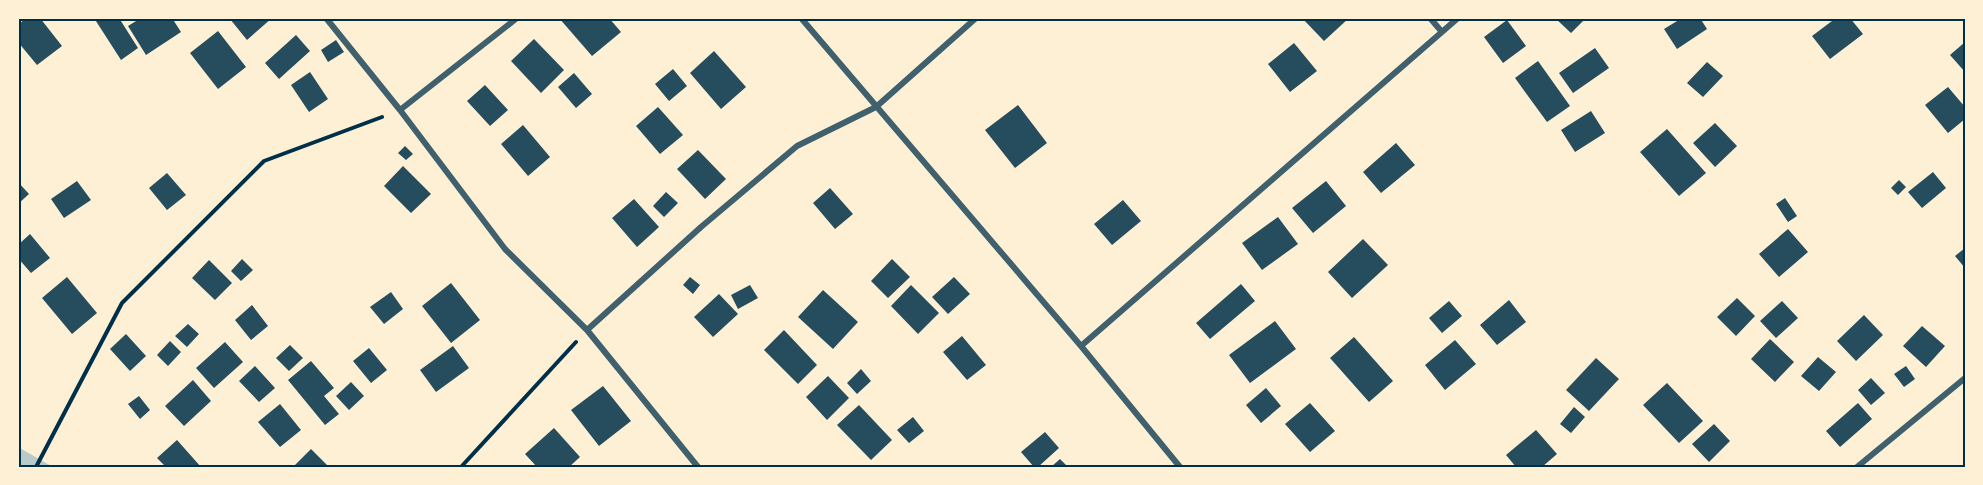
<svg xmlns="http://www.w3.org/2000/svg" width="1983" height="485" font-family="Lato,sans-serif">
  <style>
    .green { fill: #b9caca }
    .building { fill: #264d5e }
    .lines { fill: none; stroke-linecap: round; stroke-linejoin: round }
    .path { stroke: #003049; stroke-width: 4 }
    .minor { stroke: #3f606c; stroke-width: 6 }
    .neatline { fill: none; stroke: #003049; stroke-width: 2 }
  </style>
  <rect width="100%" height="100%" fill="#fdf0d5"/>
  <!-- green -->
  <path class="green" d="M18 447 53 467H18Z"/>
  <!-- building -->
  <path class="building" d="M26 18H40L62 46 37 65 18 42V25Z
    M94 18H119L138 48 121 60Z
    M141 18H172L181 32 146 55 128 26Z
    M231 18H272L247 40 230 19Z
    M559 18H609L621 32 592 56Z
    M1302 18H1349L1324 41Z
    M1555 18H1586L1571 33Z
    M1682 18H1700L1707 29 1677 49 1664 29Z
    M1836 18H1850L1863 34 1830 59 1812 36Z
    M1507 20 1526 46 1503 63 1484 37Z
    M218 31 246 67 218 89 190 53Z
    M296 35 310 51 279 79 265 63Z
    M534 39 564 70 541 93 511 61Z
    M336 40 344 52 328 62 321 50Z
    M1965 42V72L1950 55Z
    M1294 43 1317 71 1290 92 1268 64Z
    M1595 48 1609 68 1573 93 1559 73Z
    M714 51 746 87 721 109 690 73Z
    M1538 61 1570 106 1547 122 1515 78Z
    M1707 62 1723 76 1703 97 1687 83Z
    M673 69 687 86 669 101 655 84Z
    M310 72 328 99 309 112 291 85Z
    M574 73 592 94 576 108 558 87Z
    M485 85 508 110 490 126 467 101Z
    M1948 87 1965 107V119L1948 133 1925 105Z
    M1018 105 1047 143 1015 168 985 130Z
    M658 107 683 135 660 154 636 126Z
    M1591 111 1605 133 1575 152 1561 130Z
    M1715 123 1737 146 1715 167 1693 143Z
    M523 125 550 157 528 176 501 144Z
    M1667 129 1706 173 1679 196 1640 152Z
    M1396 143 1415 165 1381 193 1363 172Z
    M405 146 413 154 406 160 398 153Z
    M698 150 726 179 705 199 677 169Z
    M403 166 431 194 411 213 384 186Z
    M1933 172 1946 188 1922 208 1908 192Z
    M167 173 186 195 167 210 149 188Z
    M1899 180 1906 187 1898 195 1891 188Z
    M77 181 91 200 64 218 51 199Z
    M1326 181 1346 206 1313 233 1292 208Z
    M18 182 29 194 18 204Z
    M830 188 853 214 835 229 813 203Z
    M666 192 678 203 664 217 653 206Z
    M1785 198 1797 216 1788 222 1776 204Z
    M634 199 659 227 637 247 612 218Z
    M1123 200 1141 221 1112 245 1094 224Z
    M1278 217 1298 244 1262 270 1242 243Z
    M1788 229 1808 252 1779 277 1759 254Z
    M30 234 50 258 31 273 18 258V245Z
    M1363 239 1388 265 1352 298 1328 272Z
    M1965 248V268L1955 256Z
    M242 259 253 270 241 281 231 271Z
    M892 259 910 277 888 298 871 281Z
    M209 260 232 283 215 300 192 278Z
    M67 277 97 313 72 334 42 298Z
    M690 277 700 285 693 294 683 285Z
    M954 277 970 294 948 314 932 297Z
    M451 283 480 320 451 343 422 306Z
    M1241 284 1255 301 1210 339 1196 323Z
    M750 285 758 298 738 309 731 295Z
    M911 285 939 313 918 334 891 306Z
    M823 290 858 322 833 349 798 317Z
    M391 292 403 309 384 324 370 307Z
    M719 294 738 314 713 337 694 317Z
    M1737 298 1755 316 1736 336 1717 317Z
    M1509 300 1526 322 1497 345 1480 325Z
    M1449 301 1462 316 1442 333 1429 318Z
    M1782 301 1798 318 1776 338 1760 321Z
    M252 305 268 326 251 340 235 320Z
    M1864 315 1883 335 1856 361 1837 341Z
    M1275 321 1296 349 1250 383 1229 355Z
    M188 324 199 334 187 347 175 336Z
    M1922 326 1945 346 1926 367 1903 346Z
    M784 330 817 365 798 384 764 350Z
    M126 334 146 356 130 371 110 349Z
    M962 336 986 365 967 380 943 352Z
    M1354 337 1393 381 1369 402 1330 358Z
    M1770 339 1794 362 1775 382 1751 359Z
    M1455 340 1476 364 1445 390 1425 365Z
    M170 341 181 352 168 366 157 355Z
    M225 342 243 362 214 388 196 368Z
    M290 345 303 358 289 371 276 358Z
    M453 346 469 368 436 392 420 370Z
    M369 348 387 370 371 383 353 361Z
    M1818 357 1836 372 1819 391 1801 376Z
    M1596 358 1619 379 1589 411 1566 390Z
    M311 361 334 388 324 396 339 414 325 425 288 380Z
    M255 366 275 388 259 402 239 381Z
    M1906 366 1915 379 1904 387 1894 374Z
    M861 369 871 381 857 394 847 383Z
    M828 376 849 398 827 420 806 397Z
    M1871 378 1885 393 1871 405 1858 390Z
    M193 380 211 401 184 426 165 406Z
    M351 382 364 396 349 410 336 396Z
    M1667 383 1703 421 1679 443 1643 405Z
    M603 386 631 421 599 446 571 410Z
    M1266 388 1281 406 1261 423 1246 405Z
    M139 396 150 410 140 419 128 404Z
    M1310 403 1335 431 1310 452 1285 424Z
    M1858 403 1872 419 1840 447 1826 431Z
    M280 404 301 430 280 447 258 422Z
    M859 405 892 440 871 460 837 425Z
    M1574 407 1585 417 1571 433 1560 424Z
    M913 417 924 431 909 443 897 430Z
    M1714 424 1730 441 1709 462 1692 444Z
    M554 428 580 457 569 467H537L525 454Z
    M1536 430 1557 454 1542 467H1516L1506 455Z
    M1045 432 1059 448 1038 467H1034L1021 452Z
    M177 440 201 467H166L157 458Z
    M311 449 327 465 293 467Z
    M1060 459 1068 467H1051Z"/>
  <g class="lines">
    <!-- path -->
    <path class="path" d="M36 467 122 303 264 161 382 117
      M461 467 576 342"/>
    <!-- minor -->
    <path class="minor" d="M326 18 400 110 505 249 587 330 701 227 797 146 876 107 976 18
      M801 18 1081 346 1180 467
      M1430 18 1442 32
      M400 110 517 18
      M587 330 698 467
      M1081 346 1458 18
      M1857 467 1965 378"/>
  </g>
  <!-- border -->
  <rect width="1983" height="485" fill="none" stroke="#fdf0d5" stroke-width="39"/>
  <rect x="20" y="20" width="1944" height="446" class="neatline"/>
</svg>
